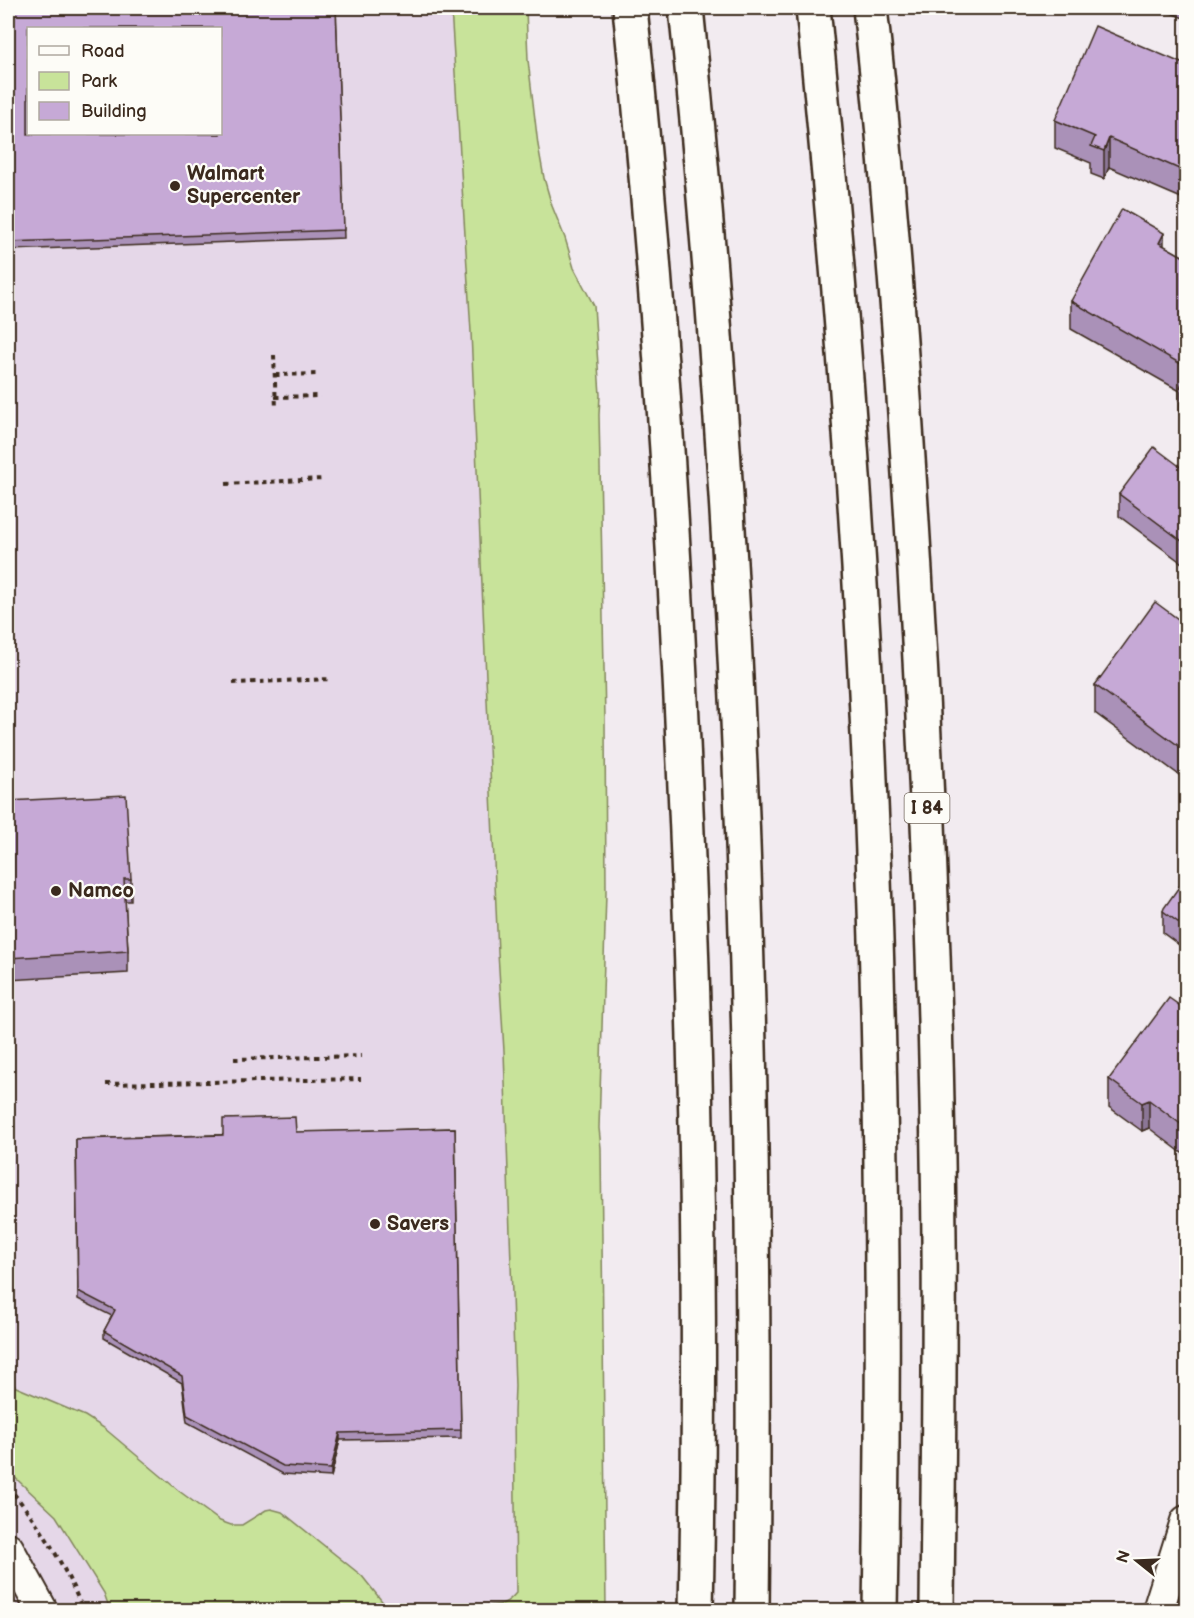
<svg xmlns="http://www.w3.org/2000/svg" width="1194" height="1618" font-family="'Balsamiq Sans',sans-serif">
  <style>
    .built { fill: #e5d7e8; fill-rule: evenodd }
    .green { fill: #c8e39a; stroke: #82865c; stroke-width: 1.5 }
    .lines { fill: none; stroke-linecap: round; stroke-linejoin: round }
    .minor-casing { stroke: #3b2a1e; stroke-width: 34 }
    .highway-casing { stroke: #3b2a1e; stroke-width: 38 }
    .path { stroke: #3b2a1e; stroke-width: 4; stroke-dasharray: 4.5 4.5; stroke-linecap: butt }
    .minor { stroke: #fdfcf7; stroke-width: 30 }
    .highway { stroke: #fdfcf7; stroke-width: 33 }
    .wall { fill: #aa91b8; stroke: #3b2a1e; stroke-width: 1.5 }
    .shaded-wall { fill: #8b7696; stroke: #3b2a1e; stroke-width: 1.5 }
    .building { fill: #c6a9d6; stroke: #3b2a1e; stroke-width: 1.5; fill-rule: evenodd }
    .poi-dot { fill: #3b2a1e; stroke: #fdfcf7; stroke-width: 2 }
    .labels { text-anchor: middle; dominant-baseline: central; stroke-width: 4.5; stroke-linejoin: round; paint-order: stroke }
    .shield { fill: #fdfcf7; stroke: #75695f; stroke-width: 1.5 }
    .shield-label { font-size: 18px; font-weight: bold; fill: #3b2a1e }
    .poi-label { font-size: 20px; font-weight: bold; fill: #3b2a1e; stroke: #fdfcf7; text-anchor: start }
  </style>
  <rect width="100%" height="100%" fill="#f2ebf0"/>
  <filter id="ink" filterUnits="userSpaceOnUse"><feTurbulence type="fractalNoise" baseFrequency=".0167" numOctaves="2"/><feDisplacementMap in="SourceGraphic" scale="12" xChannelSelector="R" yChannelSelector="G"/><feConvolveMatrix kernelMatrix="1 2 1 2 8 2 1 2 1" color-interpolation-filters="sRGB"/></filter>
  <g filter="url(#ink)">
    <!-- built -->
    <path class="built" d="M8 8H498L568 1610H8ZM28 28H220V134H28Z"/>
    <!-- green -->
    <path class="green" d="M451 8H526L528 60 538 145 544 178 552 206 565 238 574 268 594 306 600 395 599 415 605 719 606 893 599 1128 601 1148 606 1610H477C493 1599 499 1613 516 1593L514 1412 515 1386 504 1051 498 953 471 332Z
      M8 1380 16 1387 85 1416 104 1428 179 1491 220 1521 231 1525H242L266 1510 271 1509 282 1512 362 1576 389 1610H110L104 1593 56 1516 8 1471Z"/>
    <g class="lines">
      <defs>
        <path id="minor" d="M8 1548 42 1610
          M1158 1610 1186 1521"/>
        <path id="highway" d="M630 8C656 259 673 511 684 764 697 1046 702 1328 696 1610
          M686 8C741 540 758 1076 752 1610
          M813 8C838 256 858 506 869 756 882 1040 885 1325 880 1610
          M870 8C888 168 900 329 910 490 926 739 937 989 939 1239 940 1363 938 1487 937 1610"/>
      </defs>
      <!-- minor casing -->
      <use href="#minor" class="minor-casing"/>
      <!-- highway casing -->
      <use href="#highway" class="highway-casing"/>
      <!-- path -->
      <path class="path" d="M274 355 276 409
        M275 375 319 374
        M275 397 320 396
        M226 484 323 479
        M233 683 331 679
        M234 1059 361 1056
        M106 1084 361 1079
        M8 1487C41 1525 64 1564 83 1610"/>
      <!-- minor -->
      <use href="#minor" class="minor"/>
      <!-- highway -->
      <use href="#highway" class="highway"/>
    </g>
    <!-- wall -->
    <path class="wall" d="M8 8H336L344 238 8 250V261Z
      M1158 8H1186V19Z
      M1186 65V200L1109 167 1104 179 1091 174V163L1055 148V120Z
      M1164 246 1186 258V419L1180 415V391L1071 329V301Z
      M1186 471V566L1119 516V494Z
      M1186 625V780L1095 713V685Z
      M8 801 131 879V901H125L128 951V973L8 980Z
      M1186 877V950L1163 933V911Z
      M1186 1010V1156L1149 1128 1142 1131 1109 1107V1079Z
      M455 1128 461 1438 340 1440 331 1477 283 1474 187 1422 182 1383 104 1338V1331L112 1316 78 1299 76 1139Z"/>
    <!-- shaded-wall -->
    <path class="shaded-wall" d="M1109 138V167L1104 179V151Z
      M1164 233V261L1159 243Z
      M1149 1100V1128L1142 1131V1103Z
      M340 1433V1440L331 1477V1469Z"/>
    <!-- building -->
    <path class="building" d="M8 8H336L344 230 8 242V253ZM28 28H220V134H28Z
      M1095 26 1186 65V172L1109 138 1104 151 1091 146 1095 137 1055 120Z
      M1122 209 1164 233 1159 243 1186 258V367L1071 301Z
      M1186 376V390L1180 387Z
      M1154 447 1186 471V544L1119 494Z
      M1155 602 1186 625V634L1185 636 1186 637V751L1095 685Z
      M126 795 131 879H124L128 951 8 958V801Z
      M1186 877V928L1163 911 1164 908Z
      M1169 998 1186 1010V1128L1149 1100 1142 1103 1109 1079Z
      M295 1117 296 1132 455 1128 461 1430 340 1433 331 1469 283 1466 187 1415 182 1376 104 1331 115 1310 78 1291 76 1139 223 1135V1119Z"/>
  </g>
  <!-- markers -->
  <g class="poi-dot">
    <circle cx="175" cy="186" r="6"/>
    <circle cx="56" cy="891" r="6"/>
    <circle cx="375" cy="1224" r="6"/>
  </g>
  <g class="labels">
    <!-- shield labels -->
    <rect class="shield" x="904.5" y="793" width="45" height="30" rx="4.5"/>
    <g class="shield-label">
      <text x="927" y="808">I 84</text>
    </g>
    <!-- poi labels -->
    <g class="poi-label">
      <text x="187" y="174">Walmart<tspan x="187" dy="23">Supercenter</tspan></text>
      <text x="68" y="891">Namco</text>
      <text x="387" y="1224">Savers</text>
    </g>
  </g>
  <!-- margin -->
  <rect width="1194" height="1618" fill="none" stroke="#fdfcf7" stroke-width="30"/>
  <rect x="15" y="15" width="1164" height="1588" fill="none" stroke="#3b2a1e" stroke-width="2" filter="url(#ink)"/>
  <!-- legend -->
  <rect x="27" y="27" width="195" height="108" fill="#fdfcf7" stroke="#afa8a0" stroke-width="1.5"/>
  <rect x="39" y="46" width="30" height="9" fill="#fdfcf7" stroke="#afa8a0" stroke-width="1.5"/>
  <text x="81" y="57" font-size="18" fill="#3b2a1e">Road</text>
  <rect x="39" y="72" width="30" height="18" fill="#c8e39a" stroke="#afa8a0" stroke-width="1.5"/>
  <text x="81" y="87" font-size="18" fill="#3b2a1e">Park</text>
  <rect x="39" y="102" width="30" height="18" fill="#c6a9d6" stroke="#afa8a0" stroke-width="1.5"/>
  <text x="81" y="117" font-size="18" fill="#3b2a1e">Building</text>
  <!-- north arrow -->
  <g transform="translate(1137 1561) rotate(288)" stroke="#fdfcf7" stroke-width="4.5" paint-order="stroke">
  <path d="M0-4.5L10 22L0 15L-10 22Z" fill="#3b2a1e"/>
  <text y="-9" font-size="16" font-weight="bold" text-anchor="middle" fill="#3b2a1e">N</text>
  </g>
</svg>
